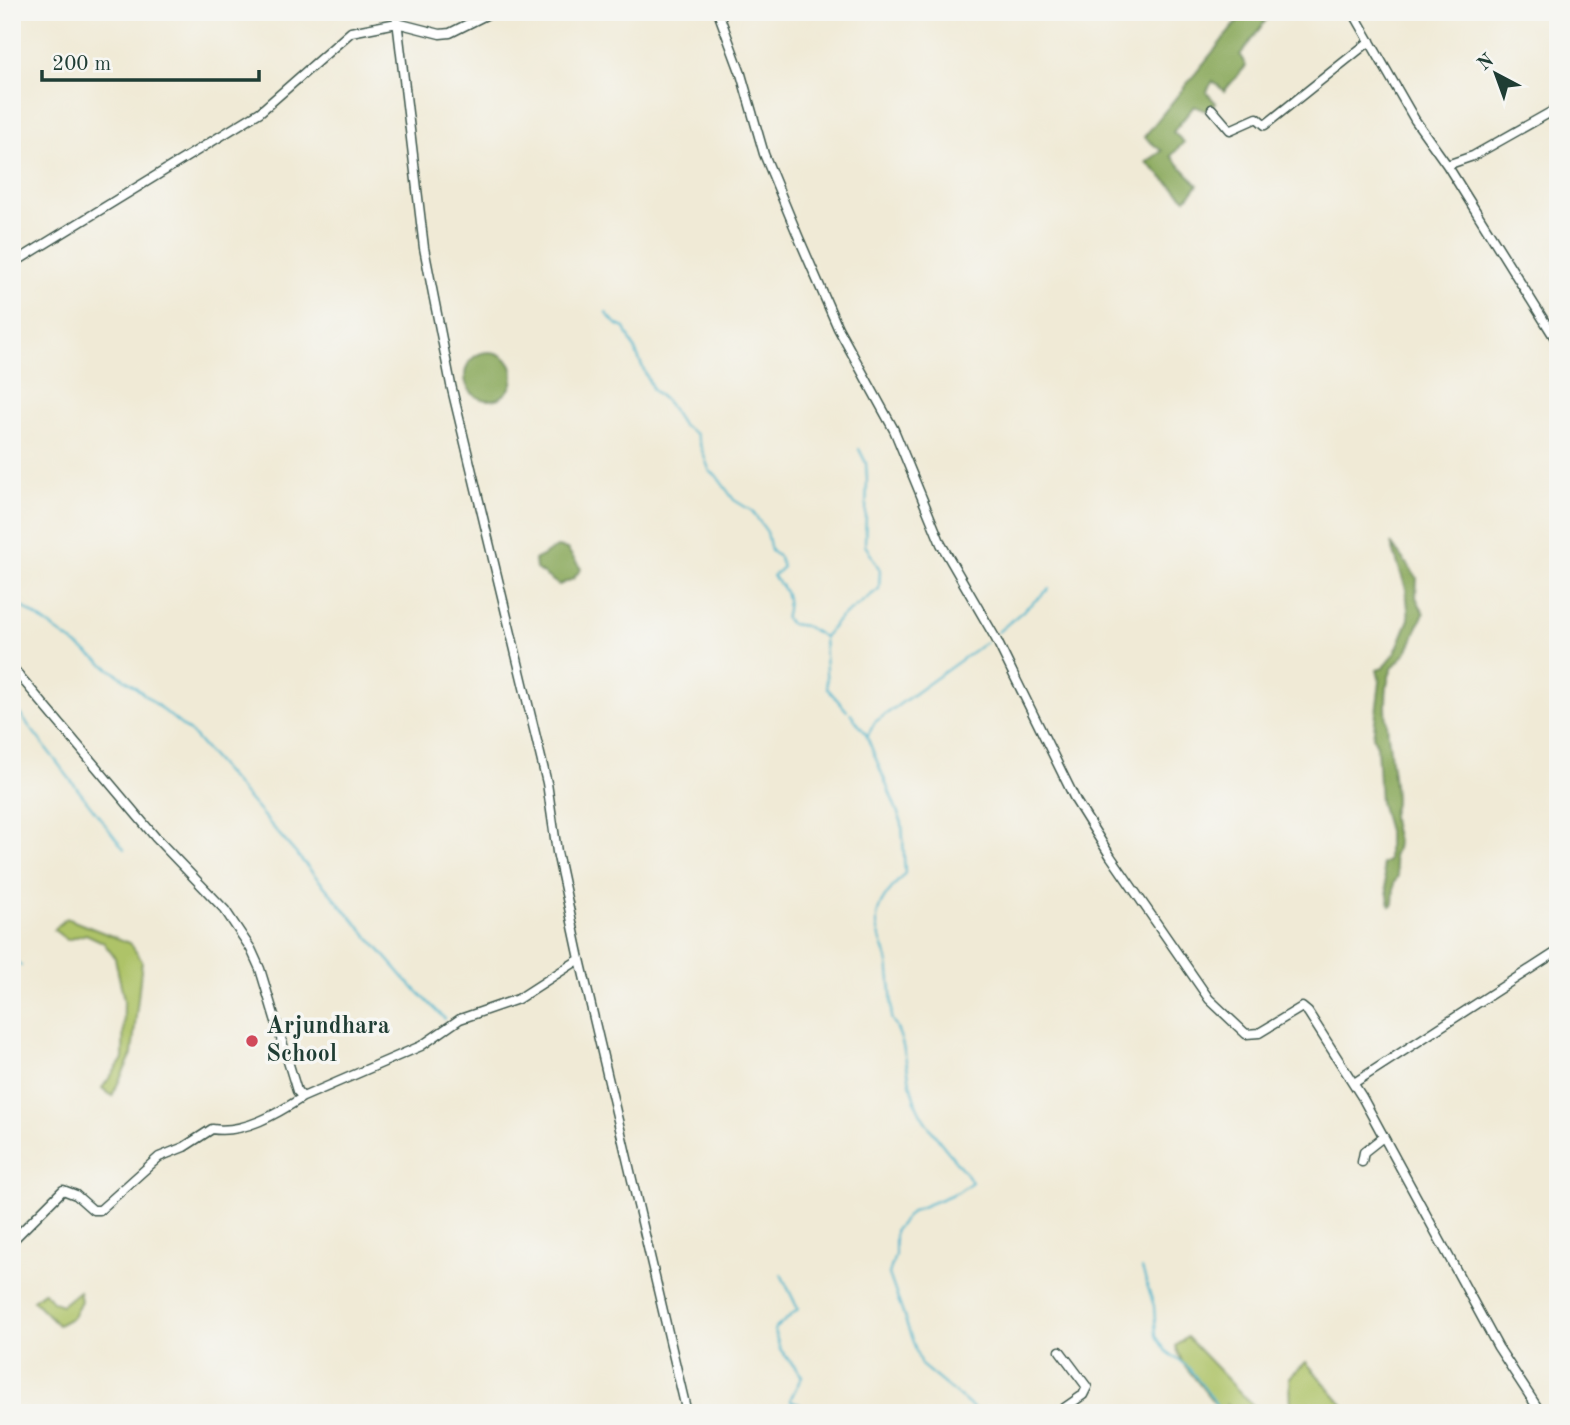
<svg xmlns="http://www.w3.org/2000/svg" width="1570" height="1425" font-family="'Old Standard TT',serif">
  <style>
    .green { fill: #aec368; stroke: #66804e; stroke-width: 2 }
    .forest { fill: #8aa95c; stroke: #547348; stroke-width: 2 }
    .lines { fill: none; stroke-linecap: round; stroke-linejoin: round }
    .stream { stroke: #4db4cc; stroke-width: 2 }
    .minor-casing { stroke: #3e574c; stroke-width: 11 }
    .minor { stroke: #fff; stroke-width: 8 }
    .poi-dot { fill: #d1495b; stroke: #f6f6f2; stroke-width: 2.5 }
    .labels { text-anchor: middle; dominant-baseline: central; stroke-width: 7; stroke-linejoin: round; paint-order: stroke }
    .poi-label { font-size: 24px; font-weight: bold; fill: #1f3d34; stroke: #f6f6f2; text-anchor: start }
  </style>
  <rect width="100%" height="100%" fill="#f6f6f2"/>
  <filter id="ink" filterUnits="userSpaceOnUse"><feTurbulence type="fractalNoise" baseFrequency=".0143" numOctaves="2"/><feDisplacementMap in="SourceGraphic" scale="14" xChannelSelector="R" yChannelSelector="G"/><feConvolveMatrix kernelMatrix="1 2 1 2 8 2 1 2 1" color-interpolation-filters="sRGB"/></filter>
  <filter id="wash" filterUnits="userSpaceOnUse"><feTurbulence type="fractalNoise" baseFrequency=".00686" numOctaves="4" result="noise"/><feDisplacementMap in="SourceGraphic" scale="28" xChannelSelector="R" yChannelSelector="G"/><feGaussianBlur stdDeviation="1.57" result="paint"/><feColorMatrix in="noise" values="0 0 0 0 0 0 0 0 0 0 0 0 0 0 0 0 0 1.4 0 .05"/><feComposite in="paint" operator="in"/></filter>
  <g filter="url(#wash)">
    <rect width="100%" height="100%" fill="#f0ead6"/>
    <!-- green -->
    <path class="green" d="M66 918 130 943 142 961 132 1054 112 1096 102 1088 123 1059 124 1000 115 958 103 942 86 934 67 940 54 930Z
      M79 1291 81 1301 73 1317 58 1325 33 1300 44 1292 53 1302 62 1305Z
      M1187 1337 1256 1409V1413H1245L1227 1405 1231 1413H1222L1182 1362 1176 1346Z
      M1306 1362 1350 1413H1291L1290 1377Z"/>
    <!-- forest -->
    <path class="forest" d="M1245 12H1272L1240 55 1246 66 1224 91 1213 81 1206 92 1216 103 1206 111 1194 106 1173 132 1184 142 1171 156 1198 185 1186 199 1146 162 1162 151 1144 137Z
      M465 376a24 24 0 1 1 48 0a24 24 0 1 1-48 0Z
      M1391 543 1417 578 1416 597 1424 614C1416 626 1414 641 1406 653 1402 658 1395 663 1392 669 1377 698 1395 768 1395 801 1395 806 1392 811 1392 816 1392 833 1402 838 1393 856L1398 876 1394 883 1393 904 1390 906 1382 864 1388 861V831L1380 802 1377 745 1373 737 1380 682 1377 670 1383 668 1395 653 1409 619 1406 589Z
      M557 547 567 549 581 569 573 579 559 585 536 569 535 560Z"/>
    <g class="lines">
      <!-- stream -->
      <path class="stream" d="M606 313 616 324 625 328 653 390 668 403 682 425 696 434 710 472 716 475 734 500 752 511 767 532 771 551 779 557 783 567 773 576C786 589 791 600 785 618L791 624 805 626 824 637 827 688 847 711
        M12 599 134 686 192 734 405 979 445 1019
        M998 632 1049 589
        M824 637 839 619 879 589 880 570 865 545 867 479 866 463 859 449
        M12 704 124 849
        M850 713 866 734 902 823 905 873C897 883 886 893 881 904 870 926 884 942 888 963 890 981 893 1000 891 1018 908 1043 905 1073 915 1101 923 1126 956 1159 972 1182L958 1192 912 1211 895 1230V1255L889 1274 921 1365 979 1413
        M868 735 875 722 986 642
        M12 957 21 966
        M1142 1269 1154 1306 1156 1336 1165 1350 1188 1367 1213 1399 1220 1413
        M781 1274 798 1309 774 1330 780 1349 802 1376 790 1400 813 1411 821 1409 822 1413"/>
    </g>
  </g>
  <g filter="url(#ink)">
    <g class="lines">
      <defs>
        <path id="minor" d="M396 12 424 248 451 385 547 783 557 852 580 959 687 1413
          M718 12 741 74 764 154 798 236 838 328 894 430 941 544 996 639 1076 801 1111 857 1209 999 1246 1034 1259 1033 1302 1007 1308 1012 1362 1097 1498 1347 1541 1413
          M1353 12 1415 120 1447 165 1558 343
          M1212 109 1230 130 1257 118 1265 125 1370 41
          M1447 165 1473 156 1558 108
          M12 264 260 112 351 32 397 23 440 34 450 33 492 12
          M12 667 156 838 225 910 251 949 260 969 297 1091 303 1097 421 1046 460 1019 518 999 580 959
          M1354 1083 1558 951
          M1362 1162 1364 1152 1383 1137
          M12 1241 63 1190 76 1195 93 1210H100L159 1157 184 1147 212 1129C243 1134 277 1114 303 1097
          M1057 1413 1083 1395 1087 1387 1060 1351"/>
      </defs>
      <!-- minor casing -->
      <use href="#minor" class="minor-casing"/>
      <!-- minor -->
      <use href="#minor" class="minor"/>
    </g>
  </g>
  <!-- markers -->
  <circle class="poi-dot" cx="252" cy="1041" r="7"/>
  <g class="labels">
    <!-- poi labels -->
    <g class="poi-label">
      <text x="266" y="1027">Arjundhara<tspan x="266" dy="28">School</tspan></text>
    </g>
  </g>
  <!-- margin -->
  <rect width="1570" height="1425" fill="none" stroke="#f6f6f2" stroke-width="42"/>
  <!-- north arrow -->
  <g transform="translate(1496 74) rotate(319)" stroke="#f6f6f2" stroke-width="5" paint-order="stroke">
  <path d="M0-5L12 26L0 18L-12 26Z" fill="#1f3d34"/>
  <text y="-10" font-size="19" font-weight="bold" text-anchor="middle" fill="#1f3d34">N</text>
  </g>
  <!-- scale -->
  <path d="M42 70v10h217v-10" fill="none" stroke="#1f3d34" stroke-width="3.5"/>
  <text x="52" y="70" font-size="21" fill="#1f3d34" stroke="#f6f6f2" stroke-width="5" paint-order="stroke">200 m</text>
</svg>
